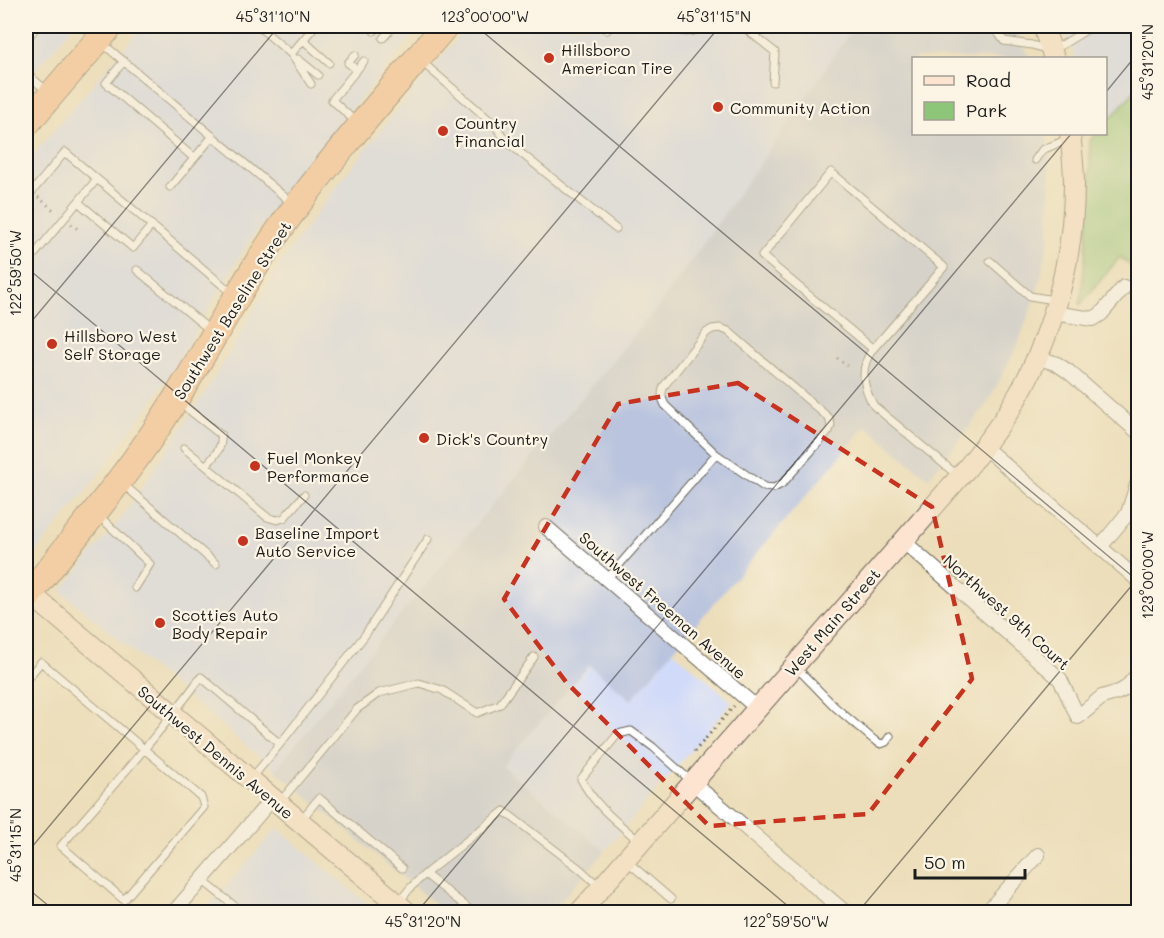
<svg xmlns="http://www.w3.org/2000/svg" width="1164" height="938" font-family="Mali,sans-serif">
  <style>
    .built { fill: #d0daf9 }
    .industrial { fill: #bac4de }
    .green { fill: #8ec679; stroke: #55714a; stroke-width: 1.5 }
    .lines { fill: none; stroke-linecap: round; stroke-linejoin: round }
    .lane-casing { stroke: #656053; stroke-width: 9 }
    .street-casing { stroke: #656053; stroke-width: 16 }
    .secondary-casing { stroke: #656053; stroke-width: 22 }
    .highway-casing { stroke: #656053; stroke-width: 28 }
    .path { stroke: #656053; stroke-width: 3; stroke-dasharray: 1.5 4.5; stroke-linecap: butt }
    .lane { stroke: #fff; stroke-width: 7 }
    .street { stroke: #fff; stroke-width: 14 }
    .secondary { stroke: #fde4d1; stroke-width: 20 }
    .highway { stroke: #fbbb8c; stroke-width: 26 }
    .marked { fill: none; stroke: #c8321e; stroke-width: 4.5; stroke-dasharray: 12 8; stroke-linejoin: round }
    .ticks { fill: none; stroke: #1c1c1c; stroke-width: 1.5; stroke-opacity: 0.45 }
    .poi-dot { fill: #c8321e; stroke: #fcf5e5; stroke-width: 2 }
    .labels { text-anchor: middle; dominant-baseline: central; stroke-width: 4.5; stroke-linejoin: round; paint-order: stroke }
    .poi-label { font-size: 16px; fill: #1c1c1c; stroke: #fcf5e5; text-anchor: start }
    .street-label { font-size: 16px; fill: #1c1c1c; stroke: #fcf5e5 }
    .neatline { fill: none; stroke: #1c1c1c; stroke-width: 2 }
    .ticks-label { font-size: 15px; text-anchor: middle; fill: #1c1c1c }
  </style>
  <rect width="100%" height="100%" fill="#fcf5e5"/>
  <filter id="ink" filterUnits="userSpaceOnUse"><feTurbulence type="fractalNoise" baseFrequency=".0167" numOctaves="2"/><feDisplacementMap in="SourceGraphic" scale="12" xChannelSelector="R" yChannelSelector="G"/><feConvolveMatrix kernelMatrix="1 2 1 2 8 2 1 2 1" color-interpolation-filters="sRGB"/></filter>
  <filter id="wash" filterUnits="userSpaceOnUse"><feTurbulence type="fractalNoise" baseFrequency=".008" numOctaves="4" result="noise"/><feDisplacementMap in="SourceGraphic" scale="24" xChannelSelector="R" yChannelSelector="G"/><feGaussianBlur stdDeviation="1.35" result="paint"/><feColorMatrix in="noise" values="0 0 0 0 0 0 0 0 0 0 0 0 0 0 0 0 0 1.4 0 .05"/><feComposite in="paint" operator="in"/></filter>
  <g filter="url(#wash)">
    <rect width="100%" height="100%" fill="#ecdeba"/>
    <!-- built -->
    <path class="built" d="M26 26H73L26 81Z
      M143 26H421L339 124 247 244 179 360 152 401 97 477 26 564V163Z
      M468 26H854L781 134 661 303 392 625 275 770 61 591 122 517 195 408 227 357 280 264 332 192 392 116Z
      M1064 26H1138V87L1106 123V58H1075Z
      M673 651 732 702 605 851 502 766 590 665 631 700Z
      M277 828 377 912H203Z"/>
    <!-- industrial -->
    <path class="industrial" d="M854 26H1016L1029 58H914V134H1047L1050 158 1049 239 1037 293 1016 349 988 402 950 452 928 478 866 426 631 700 589 665 502 766 605 851 551 912H444L275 770 392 625 661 303 781 134Z"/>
    <!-- green -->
    <path class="green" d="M1138 87V269L1137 271 1120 257 1080 305 1086 249 1090 193V140L1096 134H1106V123Z"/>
  </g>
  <g filter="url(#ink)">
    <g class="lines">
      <defs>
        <path id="lane" d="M258 26 291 54 315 26
          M602 26 607 30 611 26
          M672 26C682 34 693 34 703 26
          M742 26 775 52 773 82
          M993 26 1004 41 1032 45 1052 51 1093 26
          M374 31 379 26
          M383 38 394 26
          M26 40 37 26
          M303 40 329 63
          M102 43 293 204
          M291 54 311 84
          M355 55 348 63 357 70
          M298 59 318 75
          M124 61 106 83 194 158
          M422 62 494 124 507 142 616 229
          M26 73 47 91
          M357 123 332 100 364 61
          M1035 160 1042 150 1068 139
          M170 187 213 136
          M26 199 65 152 233 294
          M78 202 133 248 152 225
          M26 258 29 261 97 179
          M990 261 1030 296 1054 300
          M137 270 211 331
          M720 328 728 331 829 418 831 425 829 431 783 483 774 488 764 487 716 454 665 405C661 398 661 393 664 386L706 333 712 329Z
          M873 349 762 256 831 172 944 267 873 349C859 367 863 388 874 406L957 475
          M180 403 221 435C223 448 214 456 206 466L267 517 277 520 284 518 304 495
          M184 448 206 466
          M124 485 216 564
          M99 516 150 564 135 588
          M607 579 716 454
          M795 666 835 707 874 740 881 744 886 742 890 736
          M26 680 41 662 201 797 204 807 124 900 61 846C109 790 158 736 201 677L280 744 251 779
          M280 744 365 635 428 539
          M280 802 357 709 379 693 419 683 442 690 477 713 500 704 534 657
          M301 820 319 798 402 868
          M639 841C618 823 594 805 581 779L618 734 631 731 653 747 691 781
          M628 862 671 899
          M425 874 473 912
          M202 880 237 908 241 912
          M399 902 411 887 425 874 504 811 580 869 600 887"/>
        <path id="street" d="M1053 313 1093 319 1101 314 1124 287
          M1037 357 1057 364 1069 372 1138 432
          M984 447 1138 580
          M546 527 757 708
          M903 541 1060 679 1078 717 1102 697 1119 692 1126 688 1138 674
          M1100 547 1128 513 1138 482
          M693 783 845 912
          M174 912 272 799
          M987 912 1038 855"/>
        <path id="secondary" d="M1043 26 1054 58
          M26 590 407 912
          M580 912 968 467C982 449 996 431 1009 411 1050 345 1074 263 1074 184 1074 167 1072 150 1070 134"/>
        <path id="highway" d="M26 124 110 26
          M26 599C68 544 114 492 153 434 199 367 235 293 282 226 332 156 390 91 445 26"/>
      </defs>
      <!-- lane casing -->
      <use href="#lane" class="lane-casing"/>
      <!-- street casing -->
      <use href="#street" class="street-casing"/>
      <!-- secondary casing -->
      <use href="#secondary" class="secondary-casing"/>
      <!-- highway casing -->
      <use href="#highway" class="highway-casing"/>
      <!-- path -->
      <path class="path" d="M38 197 56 212
        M71 224 78 229
        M837 358 847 366
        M694 752 734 706"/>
      <!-- lane -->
      <use href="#lane" class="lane"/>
      <!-- street -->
      <use href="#street" class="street"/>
      <!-- secondary -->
      <use href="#secondary" class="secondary"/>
      <!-- highway -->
      <use href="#highway" class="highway"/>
    </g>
  </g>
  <!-- marked area -->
  <path d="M0 0H1164V938H0ZM738 383 932 507 972 679 868 814 709 826 566 682 504 599 618 404Z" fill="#ecdeba" fill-opacity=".55" fill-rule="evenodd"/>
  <path class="marked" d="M738 383 932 507 972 679 868 814 709 826 566 682 504 599 618 404Z"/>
  <!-- ticks -->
  <path class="ticks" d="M476 26 1138 581M1106 92 1138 53M26 267 795 912M26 328 279 26M26 854 720 26M26 887 56 912M417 912 1071 134M858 912 1138 578"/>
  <!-- markers -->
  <g class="poi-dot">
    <circle cx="549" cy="58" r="6"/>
    <circle cx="718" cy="107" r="6"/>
    <circle cx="443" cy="131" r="6"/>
    <circle cx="52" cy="344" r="6"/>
    <circle cx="424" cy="438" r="6"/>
    <circle cx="255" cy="466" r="6"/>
    <circle cx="243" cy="541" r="6"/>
    <circle cx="160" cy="623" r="6"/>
  </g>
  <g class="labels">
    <!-- poi labels -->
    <g class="poi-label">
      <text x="561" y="49">Hillsboro<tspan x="561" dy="18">American Tire</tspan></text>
      <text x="730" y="107">Community Action</text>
      <text x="455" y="122">Country<tspan x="455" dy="18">Financial</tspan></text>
      <text x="64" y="335">Hillsboro West<tspan x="64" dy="18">Self Storage</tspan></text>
      <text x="436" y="438">Dick's Country</text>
      <text x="267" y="457">Fuel Monkey<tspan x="267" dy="18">Performance</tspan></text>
      <text x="255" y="532">Baseline Import<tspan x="255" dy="18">Auto Service</tspan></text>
      <text x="172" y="614">Scotties Auto<tspan x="172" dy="18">Body Repair</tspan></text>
    </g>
    <!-- street labels -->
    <g class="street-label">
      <text transform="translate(232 310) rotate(-58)">Southwest Baseline Street</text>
      <text transform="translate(663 605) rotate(41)">Southwest Freeman Avenue</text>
      <text transform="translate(1007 612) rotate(42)">Northwest 9th Court</text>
      <text transform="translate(832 622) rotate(-49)">West Main Street</text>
      <text transform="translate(216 752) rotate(40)">Southwest Dennis Avenue</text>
    </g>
  </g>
  <!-- margin -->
  <rect width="1164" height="938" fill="none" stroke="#fcf5e5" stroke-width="66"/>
  <!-- legend -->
  <rect x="912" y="57" width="195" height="78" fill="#fcf5e5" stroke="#a29e95" stroke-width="1.5"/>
  <rect x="924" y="76" width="30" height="9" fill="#fde4d1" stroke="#a29e95" stroke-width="1.5"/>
  <text x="966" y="87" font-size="18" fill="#1c1c1c">Road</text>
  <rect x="924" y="102" width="30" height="18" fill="#8ec679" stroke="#a29e95" stroke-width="1.5"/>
  <text x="966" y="117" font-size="18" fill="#1c1c1c">Park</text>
  <!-- scale -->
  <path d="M915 869v9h110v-9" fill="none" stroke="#1c1c1c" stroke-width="3"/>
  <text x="924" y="869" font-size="18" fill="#1c1c1c" stroke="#fcf5e5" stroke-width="4.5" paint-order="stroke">50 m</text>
  <rect x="33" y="33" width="1098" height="872" class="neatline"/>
  <g class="ticks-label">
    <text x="273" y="22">45°31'10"N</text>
    <text x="485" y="22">123°00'00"W</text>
    <text x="714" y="22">45°31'15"N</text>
    <text transform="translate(1148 62) rotate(-90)" y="5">45°31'20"N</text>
    <text transform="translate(16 273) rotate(-90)" y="5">122°59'50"W</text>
    <text transform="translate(1148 575) rotate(-90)" y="5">123°00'00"W</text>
    <text transform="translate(16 845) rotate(-90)" y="5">45°31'15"N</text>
    <text x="423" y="927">45°31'20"N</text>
    <text x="786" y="927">122°59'50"W</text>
  </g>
</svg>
